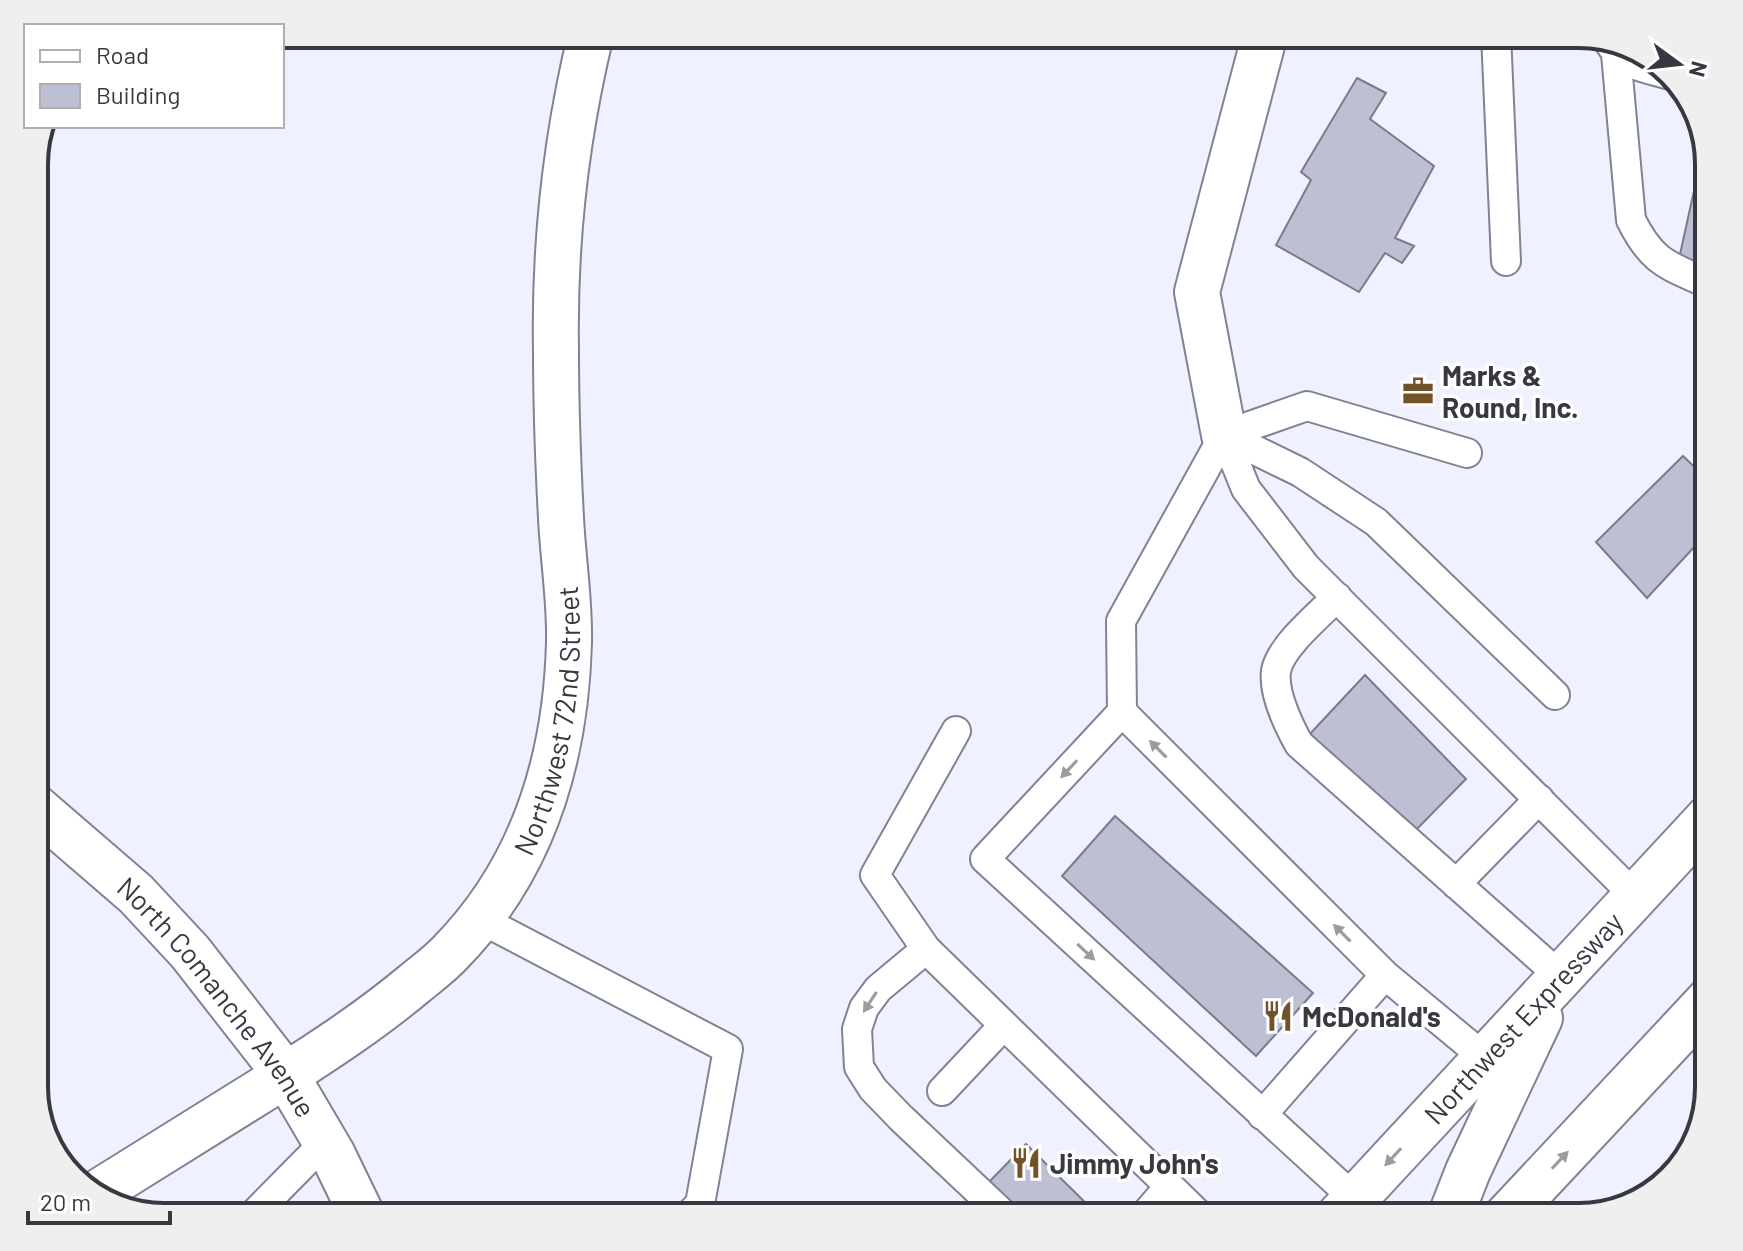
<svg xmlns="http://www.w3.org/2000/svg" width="1743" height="1251" font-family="Barlow,sans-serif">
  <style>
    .building { fill: #bdbfd3; stroke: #787a8d; stroke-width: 2 }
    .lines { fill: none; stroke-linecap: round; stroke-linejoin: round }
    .service-casing { stroke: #808295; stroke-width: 32 }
    .minor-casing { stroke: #808295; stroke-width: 48 }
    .trunk-casing { stroke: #808295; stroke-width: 48 }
    .service { stroke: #fff; stroke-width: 28 }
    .minor { stroke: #fff; stroke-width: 44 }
    .trunk { stroke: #fff; stroke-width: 44 }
    .oneway { fill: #9b9ca0 }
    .labels { text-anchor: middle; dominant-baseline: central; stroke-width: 7; stroke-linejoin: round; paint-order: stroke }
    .poi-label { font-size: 28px; font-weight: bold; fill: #373840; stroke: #fff; text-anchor: start }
    .street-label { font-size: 28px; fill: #373840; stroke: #fff }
    .rim { fill: none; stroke: #373840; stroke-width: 4 }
  </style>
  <rect width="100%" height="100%" fill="#f0f1fe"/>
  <!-- building -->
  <path class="building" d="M1357 78 1386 93 1370 119 1434 166 1395 238 1414 246 1402 263 1385 253 1359 292 1276 245 1311 180 1301 172Z
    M1702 154 1707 156 1709 163V268L1679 259Z
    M1683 456 1709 481V531L1647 598 1596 542Z
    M1365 675 1466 779 1417 829 1308 736Z
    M1115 816 1313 993 1256 1056 1062 876Z
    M1026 1144 1100 1217H1026L988 1183Z"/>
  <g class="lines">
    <defs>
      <path id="service" d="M1496 34 1506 261
        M1610 44C1623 66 1647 68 1670 75
        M1616 54 1631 220C1653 264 1668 265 1709 284
        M1224 435 1246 489 1306 567 1635 896
        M1224 435 1300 472 1376 522 1555 695
        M1337 597C1319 615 1280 647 1276 671 1273 693 1289 726 1299 744L1560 976
        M1122 712 1385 975 1485 1058
        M956 731 875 875 926 949 1201 1217
        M1456 884 1539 799
        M480 919 728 1049 700 1204 687 1217
        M926 949 878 989 864 1008 857 1029 859 1067 873 1089 901 1118 1006 1217
        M942 1091 1004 1025
        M1262 1115 1385 975
        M1355 1199 985 859 1122 712 1121 621 1224 435 1307 406 1467 453
        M257 1217 255 1213 325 1142
        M1143 1217 1169 1187"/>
      <g id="minor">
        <path d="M1224 435 1197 292 1265 34"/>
        <path id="s1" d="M34 806 136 894 190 952 286 1075 333 1155 363 1217"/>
        <path id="s2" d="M95 1194C156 1156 217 1118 278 1080 325 1050 371 1020 414 984 426 974 440 964 451 952 534 867 566 759 569 642 570 601 563 559 561 518 558 462 556 406 556 351 554 245 566 137 591 34"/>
      </g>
      <g id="trunk">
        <path id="s3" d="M1338 1217 1709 817"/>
        <path d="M1450 1217 1468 1171 1540 1018"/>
        <path d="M1506 1217 1709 1000"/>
      </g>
    </defs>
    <!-- service casing -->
    <use href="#service" class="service-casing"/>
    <!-- minor casing -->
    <use href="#minor" class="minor-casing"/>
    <!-- trunk casing -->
    <use href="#trunk" class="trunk-casing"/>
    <!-- service -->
    <use href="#service" class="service"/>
    <!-- minor -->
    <use href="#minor" class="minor"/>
    <!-- trunk -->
    <use href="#trunk" class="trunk"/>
  </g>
  <!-- one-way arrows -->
  <defs><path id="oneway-solid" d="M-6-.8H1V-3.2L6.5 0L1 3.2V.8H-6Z" transform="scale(2)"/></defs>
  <g class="oneway">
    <use href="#oneway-solid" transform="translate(1158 749) rotate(-135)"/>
    <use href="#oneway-solid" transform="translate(1069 769) rotate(133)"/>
    <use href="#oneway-solid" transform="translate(1342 933) rotate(-135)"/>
    <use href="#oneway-solid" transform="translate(1086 952) rotate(43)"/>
    <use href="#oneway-solid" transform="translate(870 1002) rotate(123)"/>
    <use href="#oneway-solid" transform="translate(1393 1157) rotate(133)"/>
    <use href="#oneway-solid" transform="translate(1560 1160) rotate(-47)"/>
  </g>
  <!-- icons -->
  <defs>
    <symbol id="office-bare" viewBox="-9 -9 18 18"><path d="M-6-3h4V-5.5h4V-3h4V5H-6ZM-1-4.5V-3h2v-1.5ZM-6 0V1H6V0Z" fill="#725228" stroke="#fff" stroke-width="2.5" paint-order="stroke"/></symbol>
    <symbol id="restaurant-bare" viewBox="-9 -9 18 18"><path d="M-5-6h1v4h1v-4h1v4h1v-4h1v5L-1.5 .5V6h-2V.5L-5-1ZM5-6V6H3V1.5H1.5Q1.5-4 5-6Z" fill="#725228" stroke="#fff" stroke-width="2.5" paint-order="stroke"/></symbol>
  </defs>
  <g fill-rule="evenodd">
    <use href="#office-bare" x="1396" y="369" width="44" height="44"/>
    <use href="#restaurant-bare" x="1256" y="994" width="44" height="44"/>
    <use href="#restaurant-bare" x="1004" y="1141" width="44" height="44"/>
  </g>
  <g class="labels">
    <!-- poi labels -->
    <g class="poi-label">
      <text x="1442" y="375">Marks &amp;<tspan x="1442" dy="32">Round, Inc.</tspan></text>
      <text x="1302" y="1016">McDonald's</text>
      <text x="1050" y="1163">Jimmy John's</text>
    </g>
    <!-- street labels -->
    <g class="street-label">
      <text stroke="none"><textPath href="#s2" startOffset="690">Northwest 72nd Street</textPath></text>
      <text stroke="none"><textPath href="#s1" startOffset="266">North Comanche Avenue</textPath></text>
      <text stroke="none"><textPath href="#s3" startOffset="272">Northwest Expressway</textPath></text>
    </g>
  </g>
  <!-- crop -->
  <path d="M0 0H1743V1251H0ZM164 48H1579A116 116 0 0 1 1695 164V1087A116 116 0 0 1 1579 1203H164A116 116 0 0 1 48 1087V164A116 116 0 0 1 164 48Z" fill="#efeff0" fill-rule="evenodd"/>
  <path class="rim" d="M164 48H1579A116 116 0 0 1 1695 164V1087A116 116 0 0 1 1579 1203H164A116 116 0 0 1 48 1087V164A116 116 0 0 1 164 48Z"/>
  <!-- legend -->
  <rect x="24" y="24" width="260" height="104" fill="#ffffff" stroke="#afafb3" stroke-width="2"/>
  <rect x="40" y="50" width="40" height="12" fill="#ffffff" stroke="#afafb3" stroke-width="2"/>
  <text x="96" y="64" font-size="24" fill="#373840">Road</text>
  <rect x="40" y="84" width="40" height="24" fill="#bdbfd3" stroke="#afafb3" stroke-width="2"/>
  <text x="96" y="104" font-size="24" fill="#373840">Building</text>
  <!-- north arrow -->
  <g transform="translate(1679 64) rotate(105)" stroke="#ffffff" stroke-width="6" paint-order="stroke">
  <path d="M0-6L14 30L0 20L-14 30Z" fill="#373840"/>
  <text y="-12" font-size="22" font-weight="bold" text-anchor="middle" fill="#373840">N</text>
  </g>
  <!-- scale -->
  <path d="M28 1211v12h142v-12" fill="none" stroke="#373840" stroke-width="4"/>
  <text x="40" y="1211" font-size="24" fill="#373840" stroke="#ffffff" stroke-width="6" paint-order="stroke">20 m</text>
</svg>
